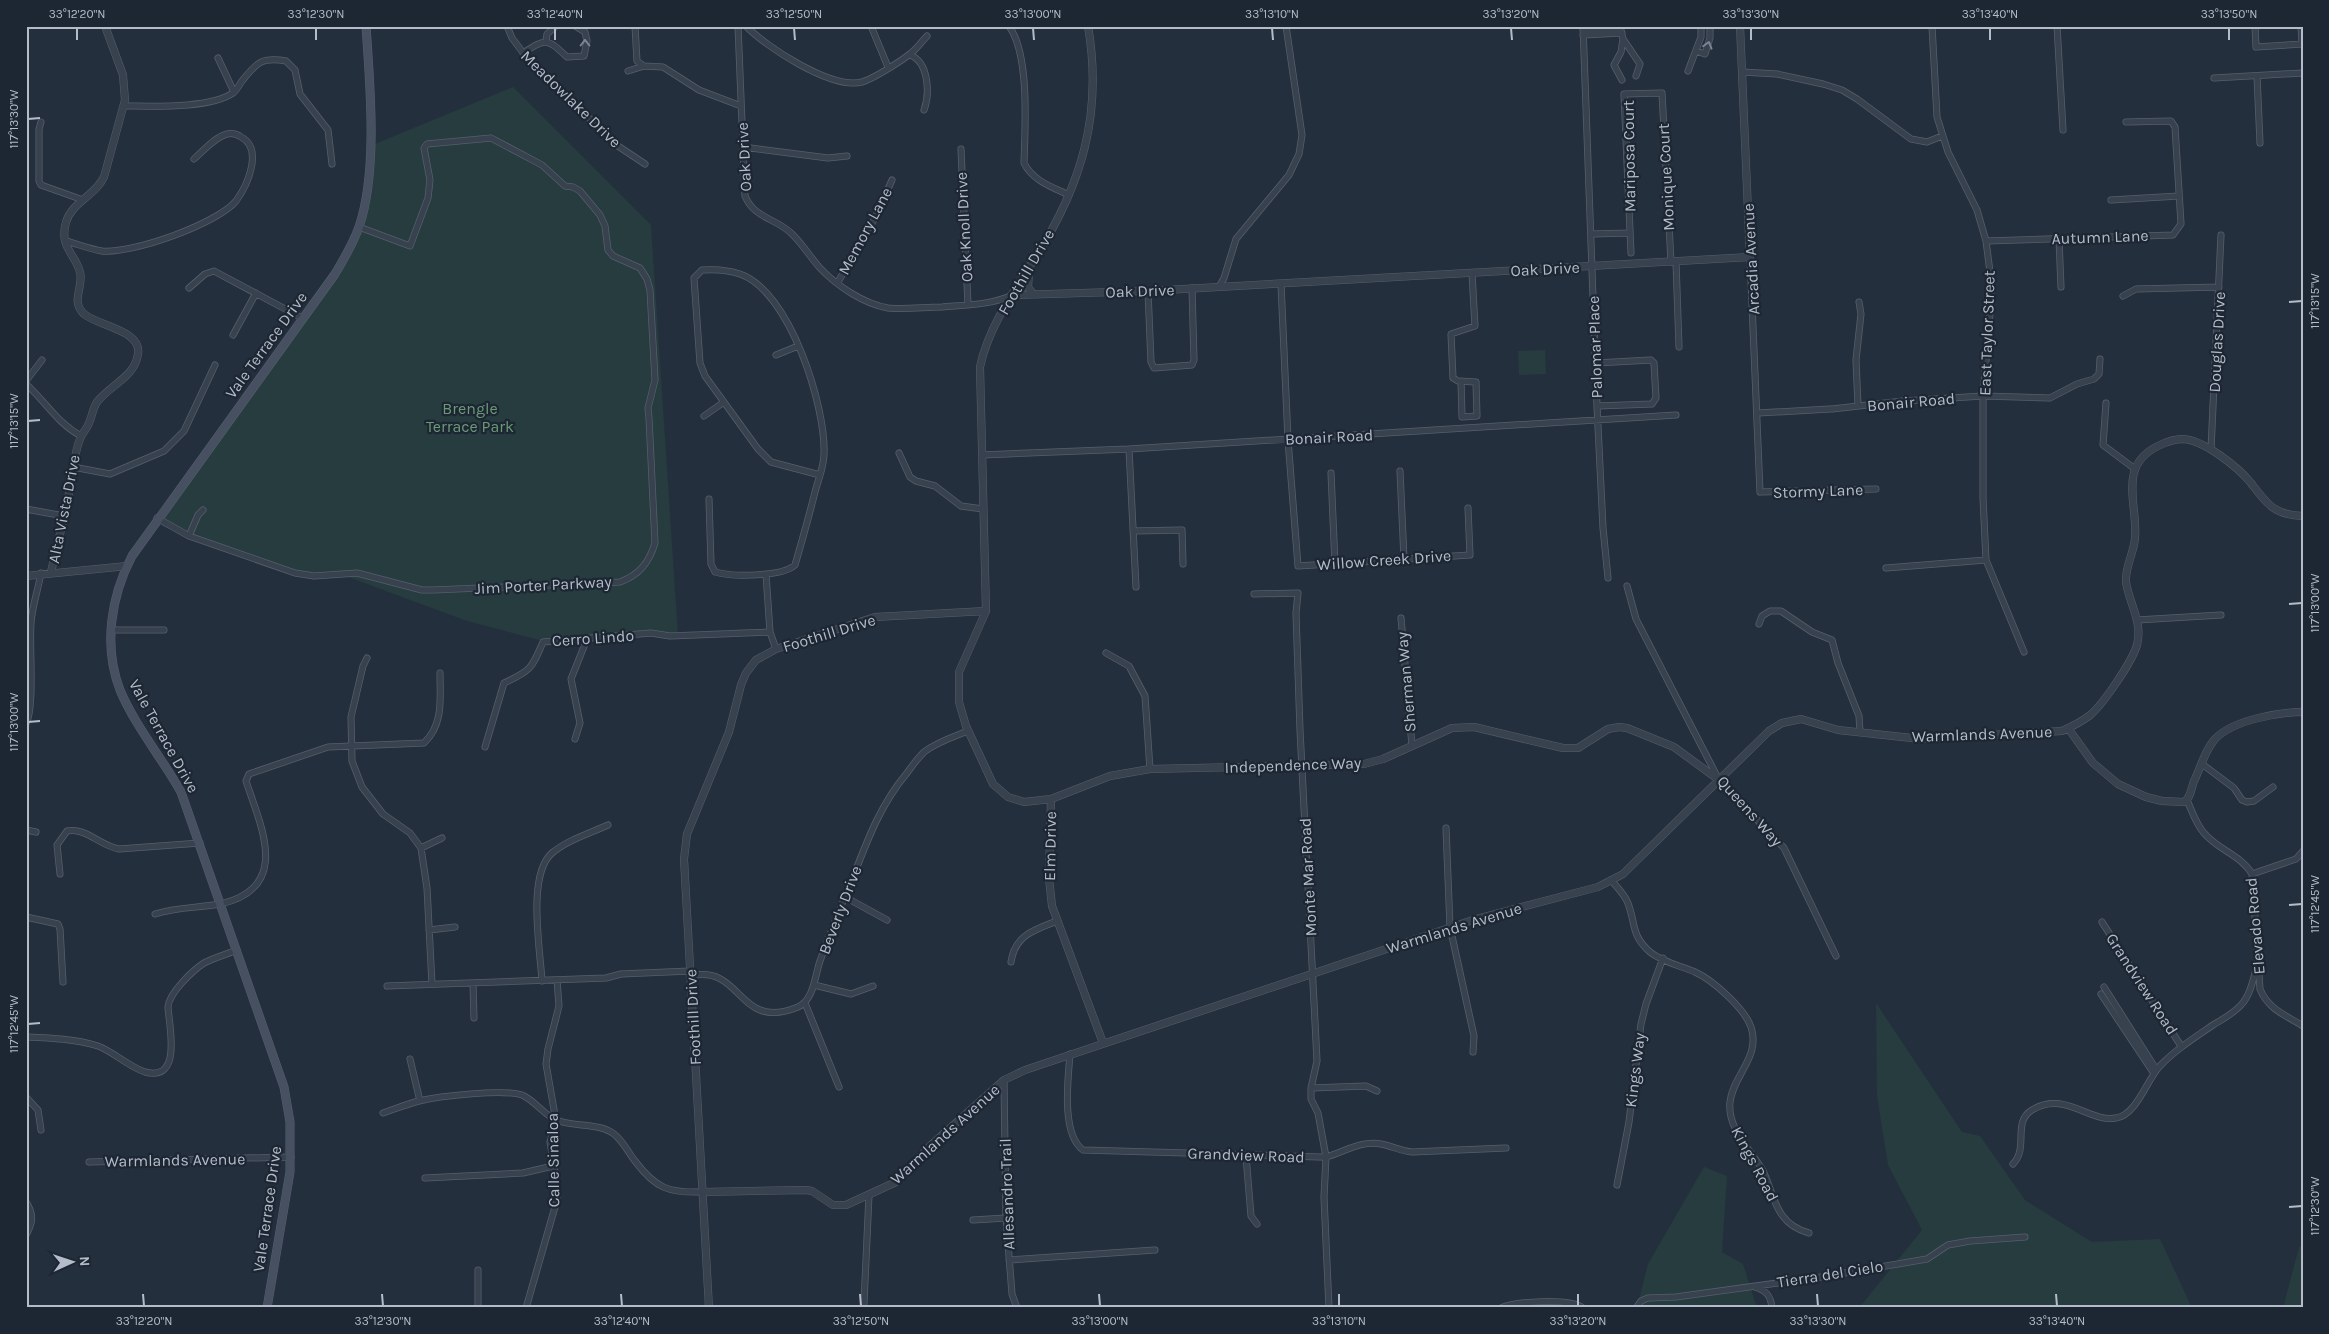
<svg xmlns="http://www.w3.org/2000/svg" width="2329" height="1334" font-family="Karla,sans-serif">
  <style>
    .green { fill: #263c3f }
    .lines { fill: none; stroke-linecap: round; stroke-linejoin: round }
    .minor-casing { stroke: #565f6c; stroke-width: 7 }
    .tertiary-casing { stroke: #565f6c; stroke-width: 8 }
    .secondary-casing { stroke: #565f6c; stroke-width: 9 }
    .minor { stroke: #38414e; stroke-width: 5.5 }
    .tertiary { stroke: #38414e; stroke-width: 7 }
    .secondary { stroke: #465061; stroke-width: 8 }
    .oneway { stroke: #7c8592 }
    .ticks { fill: none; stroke: #b4bcc9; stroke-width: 2 }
    .labels { text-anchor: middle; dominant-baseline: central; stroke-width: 4.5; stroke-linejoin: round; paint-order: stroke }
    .street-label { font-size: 16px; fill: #b4bcc9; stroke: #1d2633 }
    .park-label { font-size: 16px; fill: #6b9a76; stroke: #1d2633 }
    .neatline { fill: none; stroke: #b4bcc9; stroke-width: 2 }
    .ticks-label { font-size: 12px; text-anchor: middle; fill: #b4bcc9 }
  </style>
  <rect width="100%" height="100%" fill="#242f3e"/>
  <!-- green -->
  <path class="green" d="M513 87 651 225 678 636 660 635 543 641 467 621 340 574 315 576 281 569 164 527 156 521 331 280 359 227 370 146Z
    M1545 350 1546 374 1519 375 1518 351Z
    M1876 1003 1962 1132 1980 1136 2025 1200 2092 1242 2160 1239 2192 1308H1859L1922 1230 1888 1165 1877 1096Z
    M1704 1167 1727 1176 1722 1252 1743 1264 1757 1308H1637L1648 1264Z
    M2303 1246V1308H2283L2299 1247Z"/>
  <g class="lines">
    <defs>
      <path id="minor" d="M507 26 512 38 527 58 618 146 645 164
        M635 26 637 61 644 66 663 67 699 90 741 106
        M738 26 745 196C754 218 775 218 791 233 802 243 810 257 820 268 837 286 864 304 888 308 906 310 924 307 942 307 965 305 991 305 1013 295
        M746 26C766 47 832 90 862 82 873 79 903 60 911 53 917 49 922 41 927 36
        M871 26 888 67
        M1009 26C1030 55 1025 128 1024 163 1033 181 1052 187 1069 195
        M1583 26 1597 406 1603 528 1608 578
        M1620 26 1623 39 1640 64 1636 76
        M1932 26 1937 117 1948 152 1977 210 1986 241 1990 272 1991 301 1983 396V498L1986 560 2024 652
        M2057 26 2063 130
        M2255 26 2256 47 2303 44
        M2301 26 2302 44
        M1583 30 1620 28
        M1583 35 1622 33
        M546 41 547 34 556 26
        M1696 51 1705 54 1710 38V26
        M523 53C546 38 547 38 567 57L584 56 587 41 585 32 575 26
        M910 55C929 62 930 94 924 110
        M218 58 234 92
        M628 71 644 66
        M1688 71 1701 37V26
        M1742 72 1777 74 1823 84 1842 90 1857 99 1911 139 1927 142 1942 136
        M2257 76 2260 143
        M2214 78 2303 73
        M1622 80 1614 65 1621 52 1623 39
        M124 106C152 106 209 109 233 93 237 90 239 85 242 81 257 62 262 57 286 61L295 70 300 94 328 130 332 164
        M41 122 39 129V181L41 185 83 200
        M743 147 828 158 847 156
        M961 149 968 305
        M2111 200 2179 196
        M1592 234 1630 233
        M2059 239 2061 287
        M66 241C77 244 90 249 102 251 132 254 217 224 236 201 247 186 264 149 241 137 237 134 232 133 227 134 215 137 203 151 194 159
        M1986 241 2173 235 2181 224 2175 127 2171 121 2126 122
        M1631 253 1624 94 1662 93 1671 262
        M1750 257 1760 492 1876 489
        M1676 262 1679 347
        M838 282 875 218 892 180
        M1281 284 1288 440 1298 566 1470 555 1468 508
        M1219 287 1224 278 1236 239 1289 175 1299 154 1302 135 1286 26
        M189 288 205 274 214 271 302 318
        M1148 291 1151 362 1154 368 1192 365 1194 360 1192 288
        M2123 296 2136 289 2219 287
        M233 335 256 293
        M776 355 798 346
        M1596 363 1651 360 1654 363 1656 398 1652 404 1597 406
        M26 381 42 360
        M1461 381 1462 417 1477 416 1476 382 1458 381 1453 378 1451 334 1475 326 1472 273
        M26 384C46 402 57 423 81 436
        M2106 403 2103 445 2135 469
        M1858 406 1856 360 1861 314 1859 302
        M1832 409 1903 401 1983 396 2050 398 2077 384 2094 379 2099 374 2100 359
        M1758 413 1830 409
        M704 416 724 402
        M1129 449 1136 587
        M2211 449 2221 235
        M899 453 910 477 916 481 935 486 961 506 983 509
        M982 455 1129 449 1676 415
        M73 467 110 474 164 451 184 431 215 365
        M1400 471 1404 559
        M1331 473 1335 564
        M709 499 711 564 715 572C732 577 782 577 795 565 802 541 809 516 815 492 818 480 824 467 824 454 826 407 790 291 740 274 728 270 715 269 702 270L694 278 700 363 705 376 758 449 771 462 820 475
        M26 509 64 516
        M157 518 189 536 295 573 314 576 357 573 422 590H433L620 582C639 575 649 563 655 543L649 418 648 408 655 380 650 290 647 279 640 268 613 256 608 250 605 226 600 215 580 191 573 187 565 186 542 165 491 138 427 144 424 148 430 180 428 198 410 246 359 227
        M1133 531 1182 530 1183 564
        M189 536 198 515 203 510
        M1886 568 1986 560
        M766 574 770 632 776 649
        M1627 586 1636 619 1719 780 1784 848 1836 956
        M1254 594 1298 593 1296 613 1300 730 1317 1061 1311 1088V1099L1318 1113 1326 1157 1324 1197 1329 1308
        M1401 618 1412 746
        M2137 620 2221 615
        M1759 624 1762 616 1770 611H1781L1812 632 1832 640 1838 663 1859 716 1860 732
        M111 630H164
        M1106 653 1129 666 1145 696 1150 769
        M367 658 363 666 351 717 352 761 362 787 383 814 410 833 421 848 427 888 432 984
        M26 724C35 706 29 647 31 623 32 607 38 590 41 573
        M575 739 580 723 571 679 587 639
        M485 747 504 683C531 671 532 668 543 642L651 633 670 636 770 632
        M2202 764 2234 788 2242 800 2247 802 2254 801 2273 787
        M2187 800C2192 811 2196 824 2204 833 2218 850 2241 855 2252 874L2260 989C2268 1009 2285 1015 2303 1026
        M1446 828 1450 927 1474 1036 1473 1052
        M26 830 36 832
        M421 848 442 838
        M60 874 57 845 67 831C86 827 100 846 119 849L200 843
        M2252 874 2296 859 2303 851
        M1611 880C1617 887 1623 893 1627 901 1636 921 1630 935 1650 952 1662 962 1681 966 1695 972 1713 980 1745 1009 1751 1027 1761 1057 1733 1075 1730 1102 1727 1128 1750 1149 1762 1169 1770 1184 1772 1201 1782 1215 1789 1225 1798 1230 1809 1233
        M845 897 887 920
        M155 914C177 907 198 908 220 904 292 888 261 827 246 781L249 774 328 747 424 743C444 724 440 698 440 673
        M26 917 58 924 60 929 63 982
        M2102 922 2181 1046
        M429 930 455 927
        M1011 962C1015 935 1034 930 1057 921
        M691 976C743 964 737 1032 798 1007 814 1000 815 975 820 961 830 933 841 906 852 880 867 841 880 805 907 773 912 766 918 758 924 752 937 742 953 737 968 731
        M542 981C540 948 527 875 552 853 567 840 591 833 608 825
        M473 983 474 1018
        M814 985 851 994 873 986
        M387 986 606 978 621 974 690 971
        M2104 987 2156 1069 2155 1072
        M2101 994 2153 1072H2155
        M805 1003 839 1087
        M26 1037C50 1038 76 1039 98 1046 114 1052 129 1067 145 1072 183 1082 169 1026 168 1007 169 993 192 971 204 963 214 958 227 954 237 950
        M1070 1054C1068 1079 1061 1134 1083 1150L1320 1157H1326C1344 1152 1362 1140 1381 1144 1392 1146 1401 1151 1412 1152L1506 1148
        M410 1059 420 1101
        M1004 1080 1006 1218 1012 1294 1017 1308
        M1311 1088 1366 1086 1377 1091
        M26 1097 38 1110 41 1130
        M383 1113C395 1109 407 1104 419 1101 440 1096 503 1089 522 1095 536 1101 545 1117 559 1121 576 1127 600 1123 614 1134 623 1141 628 1152 635 1161 656 1189 669 1193 703 1192
        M1246 1156 1251 1216 1257 1224
        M89 1162 291 1157
        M2013 1164C2029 1148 2012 1122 2032 1110 2065 1090 2089 1123 2116 1118 2136 1115 2146 1082 2159 1067 2175 1050 2194 1038 2213 1025 2223 1019 2234 1013 2241 1005 2252 993 2254 974 2259 959
        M425 1178 523 1173 553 1166
        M1617 1185 1629 1122 1641 1024 1646 1004 1663 958
        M26 1202C34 1214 33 1223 26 1235
        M973 1220 1006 1218
        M1009 1260 1155 1250
        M478 1270V1308
        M1755 1287C1766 1290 1771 1296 1772 1308
        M864 1303 869 1195
        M526 1308 557 1200 556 1179 550 1142 556 1121 546 1064 548 1049 559 1006 557 980
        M1501 1308C1516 1301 1570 1298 1583 1308
        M1636 1308 1641 1301 1648 1298 1676 1297 1821 1277 1927 1259 1948 1245 1970 1241 2025 1237"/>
      <path id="tertiary" d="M1029 273 1028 287 1033 294
        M1013 295 1148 291 1750 257 1740 26
        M51 572C58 543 65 513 71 484 74 469 74 453 80 439 82 433 87 429 89 423 92 416 93 408 97 402 110 385 135 377 138 354 142 330 98 326 84 314 70 301 84 287 80 272 75 253 59 248 66 222 72 202 95 196 104 177L125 100 123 75 105 26
        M26 576 127 566
        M986 611 959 672V702L966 726 993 784 1008 797 1024 802 1051 799 1110 776 1150 769 1364 764 1383 759 1452 728 1474 727 1563 748H1578L1608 729 1619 727 1627 728 1674 747 1719 780
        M2068 728 2093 763 2118 784 2146 797 2162 801 2184 802C2192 797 2191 786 2195 779 2201 766 2206 748 2216 738 2234 720 2279 712 2303 712
        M1051 799 1049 878 1052 906 1103 1043
        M703 1192 806 1190 812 1191 833 1205H846L896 1182 930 1146 1004 1080 1025 1070 1476 919 1598 887 1623 874 1769 731 1782 723 1801 719 1838 730 1921 739 2062 731C2071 727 2081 722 2089 716 2102 706 2132 662 2137 645 2143 622 2129 603 2126 582 2125 566 2134 553 2135 538 2138 504 2117 466 2158 446 2166 442 2173 439 2183 439 2204 440 2238 467 2251 483 2267 504 2274 515 2303 516
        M709 1308 684 859 687 834 729 732 741 685 746 673 756 660 776 649 875 617 986 611 980 367C988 328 1014 291 1035 258 1082 185 1103 113 1088 26"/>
      <path id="secondary" d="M267 1308 290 1172V1122L284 1087 181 792C162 758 135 726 120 690 103 646 111 596 132 556L335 274C344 259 353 244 359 227 378 171 370 85 366 26"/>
    </defs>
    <!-- minor casing -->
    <use href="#minor" class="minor-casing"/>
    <!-- tertiary casing -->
    <use href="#tertiary" class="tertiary-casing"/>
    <!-- secondary casing -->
    <use href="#secondary" class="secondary-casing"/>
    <!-- minor -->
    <use href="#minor" class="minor"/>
    <!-- tertiary -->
    <use href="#tertiary" class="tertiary"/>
    <!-- secondary -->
    <use href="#secondary" class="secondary"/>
  </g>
  <!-- one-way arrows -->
  <defs><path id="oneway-chevron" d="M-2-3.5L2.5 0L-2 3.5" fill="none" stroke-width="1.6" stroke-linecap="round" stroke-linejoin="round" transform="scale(1.25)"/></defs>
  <g class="oneway">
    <use href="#oneway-chevron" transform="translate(585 43) rotate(-90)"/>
    <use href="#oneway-chevron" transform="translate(1708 45) rotate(-74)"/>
  </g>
  <!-- ticks -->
  <path class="ticks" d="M77 28V40M316 28V40M555 28V40M794 28 795 40M1033 28 1034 40M1272 28 1273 40M1511 28 1512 40M1751 28V40M1990 28V40M2229 28V40M28 119 40 118M2289 302 2302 301M28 421 40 420M2289 604 2302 603M28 722 40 721M2289 905 2302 904M28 1024 40 1023M2289 1207 2302 1206M143 1294 144 1306M382 1294 383 1306M621 1294 622 1306M860 1294 861 1306M1099 1294 1100 1306M1339 1294V1306M1578 1294V1306M1817 1294 1818 1306M2056 1294 2057 1306"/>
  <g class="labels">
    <!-- street labels -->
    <g class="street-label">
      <text transform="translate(571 99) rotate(44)">Meadowlake Drive</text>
      <text transform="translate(1629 156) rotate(-91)">Mariposa Court</text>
      <text transform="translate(744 157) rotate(-93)">Oak Drive</text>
      <text transform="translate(1666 177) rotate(-93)">Monique Court</text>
      <text transform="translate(964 227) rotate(-93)">Oak Knoll Drive</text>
      <text transform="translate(865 231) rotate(-62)">Memory Lane</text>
      <text transform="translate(2100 237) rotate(-2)">Autumn Lane</text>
      <text transform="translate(1751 259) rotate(-93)">Arcadia Avenue</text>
      <text transform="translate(1545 269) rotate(-3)">Oak Drive</text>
      <text transform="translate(1026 272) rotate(-60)">Foothill Drive</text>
      <text transform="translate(1140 291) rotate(-2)">Oak Drive</text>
      <text transform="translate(1987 333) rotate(-88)">East Taylor Street</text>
      <text transform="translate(2217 342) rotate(-87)">Douglas Drive</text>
      <text transform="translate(266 345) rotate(-54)">Vale Terrace Drive</text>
      <text transform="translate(1595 347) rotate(-92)">Palomar Place</text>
      <text transform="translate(1911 402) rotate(-5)">Bonair Road</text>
      <text transform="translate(1329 437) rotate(-3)">Bonair Road</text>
      <text transform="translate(1818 491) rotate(-2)">Stormy Lane</text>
      <text transform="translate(64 509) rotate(-79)">Alta Vista Drive</text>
      <text transform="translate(1384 560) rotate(-4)">Willow Creek Drive</text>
      <text transform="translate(543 585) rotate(-3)">Jim Porter Parkway</text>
      <text transform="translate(829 633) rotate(-17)">Foothill Drive</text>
      <text transform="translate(593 638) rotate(-4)">Cerro Lindo</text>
      <text transform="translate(1406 682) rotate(-95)">Sherman Way</text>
      <text transform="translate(1982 734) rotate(-2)">Warmlands Avenue</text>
      <text transform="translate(164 736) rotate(61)">Vale Terrace Drive</text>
      <text transform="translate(1293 765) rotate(-2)">Independence Way</text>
      <text transform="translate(1750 811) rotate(48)">Queens Way</text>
      <text transform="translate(1050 846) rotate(-89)">Elm Drive</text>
      <text transform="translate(1308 877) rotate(-93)">Monte Mar Road</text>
      <text transform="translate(840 910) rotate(-69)">Beverly Drive</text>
      <text transform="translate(2255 926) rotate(-95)">Elevado Road</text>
      <text transform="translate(1454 928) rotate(-17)">Warmlands Avenue</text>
      <text transform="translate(2142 984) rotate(57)">Grandview Road</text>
      <text transform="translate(693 1017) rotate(-93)">Foothill Drive</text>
      <text transform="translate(1635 1070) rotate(-83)">Kings Way</text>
      <text transform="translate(945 1134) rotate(-42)">Warmlands Avenue</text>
      <text transform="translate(1246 1155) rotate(2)">Grandview Road</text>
      <text transform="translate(175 1160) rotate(-1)">Warmlands Avenue</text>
      <text transform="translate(553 1160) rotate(-91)">Calle Sinaloa</text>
      <text transform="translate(1755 1164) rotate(62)">Kings Road</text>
      <text transform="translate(1007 1194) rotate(-92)">Allesandro Trail</text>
      <text transform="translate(267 1209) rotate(-82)">Vale Terrace Drive</text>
      <text transform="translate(1830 1274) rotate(-9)">Tierra del Cielo</text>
    </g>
    <!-- park labels -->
    <g class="park-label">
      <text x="470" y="408">Brengle<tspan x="470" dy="18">Terrace Park</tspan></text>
    </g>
  </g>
  <!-- border -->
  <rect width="2329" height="1334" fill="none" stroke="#1d2633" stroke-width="55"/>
  <!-- north arrow -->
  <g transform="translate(72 1262) rotate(87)" stroke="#1d2633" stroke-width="4" paint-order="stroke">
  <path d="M0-4L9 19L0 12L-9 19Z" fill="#b4bcc9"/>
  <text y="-8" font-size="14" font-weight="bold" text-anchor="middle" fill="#b4bcc9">N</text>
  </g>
  <rect x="28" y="28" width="2274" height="1278" class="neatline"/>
  <g class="ticks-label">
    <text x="77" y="18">33°12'20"N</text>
    <text x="316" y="18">33°12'30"N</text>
    <text x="555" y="18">33°12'40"N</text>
    <text x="794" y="18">33°12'50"N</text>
    <text x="1033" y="18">33°13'00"N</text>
    <text x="1272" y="18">33°13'10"N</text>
    <text x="1511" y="18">33°13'20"N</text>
    <text x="1751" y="18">33°13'30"N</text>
    <text x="1990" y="18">33°13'40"N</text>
    <text x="2229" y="18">33°13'50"N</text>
    <text transform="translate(14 119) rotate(-90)" y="4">117°13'30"W</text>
    <text transform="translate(2315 301) rotate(-90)" y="4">117°13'15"W</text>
    <text transform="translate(14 421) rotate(-90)" y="4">117°13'15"W</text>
    <text transform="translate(2315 603) rotate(-90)" y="4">117°13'00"W</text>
    <text transform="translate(14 722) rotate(-90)" y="4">117°13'00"W</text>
    <text transform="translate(2315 904) rotate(-90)" y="4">117°12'45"W</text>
    <text transform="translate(14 1024) rotate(-90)" y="4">117°12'45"W</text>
    <text transform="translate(2315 1206) rotate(-90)" y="4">117°12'30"W</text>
    <text x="144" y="1325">33°12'20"N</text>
    <text x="383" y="1325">33°12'30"N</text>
    <text x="622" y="1325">33°12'40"N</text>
    <text x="861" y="1325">33°12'50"N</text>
    <text x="1100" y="1325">33°13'00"N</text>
    <text x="1339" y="1325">33°13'10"N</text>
    <text x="1578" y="1325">33°13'20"N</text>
    <text x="1818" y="1325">33°13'30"N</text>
    <text x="2057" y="1325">33°13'40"N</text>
  </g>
</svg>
